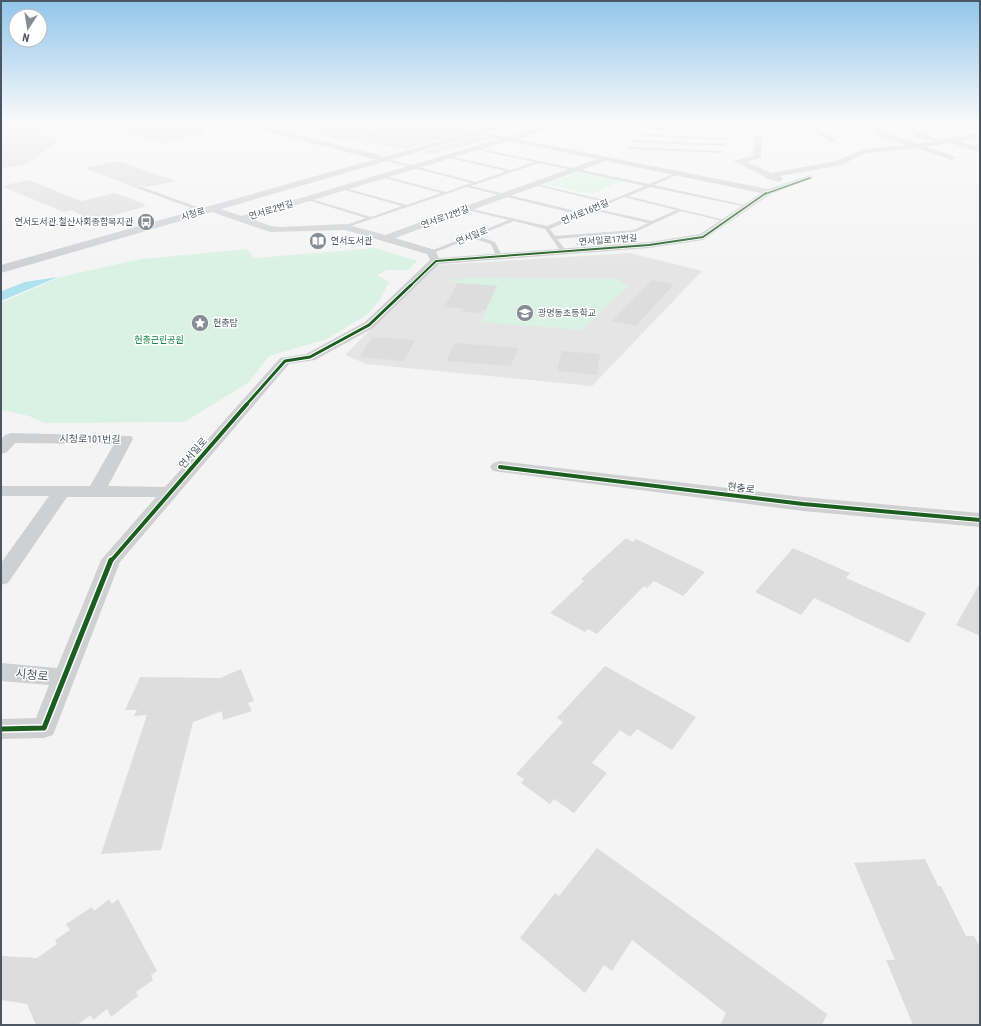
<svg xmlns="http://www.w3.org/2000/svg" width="981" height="1026" font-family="'Roboto Condensed','Noto Sans KR',sans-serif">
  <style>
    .education { fill: #e6e5e6 }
    .green { fill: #d9f2e3 }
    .water { fill: #aee2f0 }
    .building { fill: #ddddde }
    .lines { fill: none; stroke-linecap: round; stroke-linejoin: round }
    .service { fill: #ced0d2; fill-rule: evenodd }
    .minor { fill: #ced0d2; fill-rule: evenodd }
    .tertiary { fill: #ced0d2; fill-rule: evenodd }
    .secondary { fill: #ced0d4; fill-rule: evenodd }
    .cycleway-far4-casing { stroke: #fff; stroke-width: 2.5 }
    .cycleway-far3-casing { stroke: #fff; stroke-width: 3.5 }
    .cycleway-far2-casing { stroke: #fff; stroke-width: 5 }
    .cycleway-far1-casing { stroke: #fff; stroke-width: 6 }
    .cycleway-casing { stroke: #fff; stroke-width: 8 }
    .cycleway-far4 { stroke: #1b5e20; stroke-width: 1.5 }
    .cycleway-far3 { stroke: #1b5e20; stroke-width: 2 }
    .cycleway-far2 { stroke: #1b5e20; stroke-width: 3 }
    .cycleway-far1 { stroke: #1b5e20; stroke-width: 4 }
    .cycleway { stroke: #1b5e20; stroke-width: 5 }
    .labels { text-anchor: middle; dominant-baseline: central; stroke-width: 3; stroke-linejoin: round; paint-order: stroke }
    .far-street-label { font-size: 9px; fill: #4a5661; stroke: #fff }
    .far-poi-label { font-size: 9px; fill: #4a5661; stroke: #fff; text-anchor: start }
    .far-park-label { font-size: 9px; fill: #17864f; stroke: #fff }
    .street-label { font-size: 10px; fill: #4a5661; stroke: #fff }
    .near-street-label { font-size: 12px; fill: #4a5661; stroke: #fff }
  </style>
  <rect width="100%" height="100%" fill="#f4f4f4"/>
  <!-- education -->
  <path class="education" d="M630 253 702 271 592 386 366 364 345 355 435 265Z"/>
  <!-- green -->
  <path class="green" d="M580 172 622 181 591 194 547 184Z
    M376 248 417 261 408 270H387L377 275 389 282 380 299 368 314 327 339 269 356 248 383 184 422 44 423 29 416 1 410V303L60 277 141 259 247 249 254 258Z
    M466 278 617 279 628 286 582 330 481 322 498 286 448 282Z"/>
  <!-- water -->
  <path class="water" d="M58 277 1 301 2 291 25 282Z"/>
  <!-- building -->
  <path class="building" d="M403 123H471L472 128 461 131 466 132 405 149 311 133 350 124 374 130Z
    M203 126 204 134 163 143 125 132 130 127Z
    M1 127H41L39 133 59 140 27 164 1 169Z
    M479 136 493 139 429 154 422 152Z
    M118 161 150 172 176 181 147 187 140 185 136 188 84 168Z
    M29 180 81 201 115 193 145 204 143 205 147 206 100 219 95 216 86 218 72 210 64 212 1 186Z
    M652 280 674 284 636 326 612 321Z
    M458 283 497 286 485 310H482L481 313 462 312 464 309 444 307Z
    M373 337 415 340 404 361 359 357Z
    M455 343 518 348 511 366 446 361Z
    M562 351 600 354 597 375 557 371Z
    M626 538 633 542 636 539 705 572 683 596 654 581 647 588 644 586 597 634 588 629 585 632 550 613 584 581 581 579Z
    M793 548 850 573 846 578 926 613 909 643 814 598 801 615 755 592Z
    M980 583V636L956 625Z
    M605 666 696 717 672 750 637 729 630 737 620 730 592 763 607 773 574 813 554 799 550 804 521 783 524 779 516 774 563 722 557 718Z
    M241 669 254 701 248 703 252 711 223 720 222 711 193 722 161 850 101 854 147 715 134 716 137 710H125L140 677 220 678Z
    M597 848 827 1014 822 1025H720L726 1013 632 940 612 971 604 965 585 993 520 938 555 893 559 896Z
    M925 859 938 886H941L966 936H974L980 947V1025H913L886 960H895L854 863Z
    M109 899 112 904 118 899 157 971 151 975 153 980 136 992 138 996 111 1017 107 1009 93 1020 91 1015 77 1025H36L27 1004 1 1000V956L37 958 57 944 55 940 70 930 66 924 92 907 94 911Z"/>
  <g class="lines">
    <!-- service -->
    <path class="service" d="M128 123H132L123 131H121Z
      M595 123 612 125 623 123 612 127Z
      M657 128 714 130 716 131 656 130Z
      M642 134 724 138 726 139 724 140 641 136Z
      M630 140 724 144 726 145 724 146 629 142Z
      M979 140H980V144L976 150H974Z
      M630 147 721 151 723 152 721 153 629 149Z
      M477 148 649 184 676 173 677 175 654 185 749 206 747 207 650 187 628 196 728 221 726 222 681 211 635 232 557 239 567 252 564 254 562 253 545 229 514 221 477 236 495 242 502 256 499 258 496 256 491 244 472 238 433 253 428 252 509 220 467 210V208L547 226 576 214 467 187 345 228 343 227V226L366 218 304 199 308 198 371 217 402 206 341 189V187L407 205 441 193 380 177V175L446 192 471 183 383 160V158L476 182 506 171 449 158V156L511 170 534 162 478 150ZM539 163 645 186 609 201 536 184 534 185 604 202 580 212 471 186ZM624 197 676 210 652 221 597 209ZM593 210 648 223 634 230 555 236 550 229Z
      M139 186 206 210V211L202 212 137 188Z"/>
    <!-- minor -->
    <path class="minor" d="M553 123H564L517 139 768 189 810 175 814 178 771 194 703 240 649 248 439 264 373 328 315 360 289 364 120 562 53 735 44 738 1 739V719L36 718 49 685 1 681V663L57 668 101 560 156 497H67L8 583 1 585V563L49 496H1V486H90L114 444 15 443 7 452 1 454V439L5 435 11 433 131 436 133 439 108 486 165 487 280 358 306 354 365 322 430 260 427 254 345 230 270 232 209 211V207H215L241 216 499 139 477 134V132L508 137ZM508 141 597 159 385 235 345 224 281 227 271 226 250 219ZM606 161 761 193 700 234 649 242 439 258 435 250 395 238Z
      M771 124H873L888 133 917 144 933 141 916 137 904 127V125H908L922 133 940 140 980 133V137L959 141 980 148V152L950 143 926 147 954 156 955 158 951 160 916 148 866 153 841 165 780 176 783 179 779 182 765 178 764 176 733 161 753 156 755 134 762 136 761 158 746 162 772 173 836 161 864 149 906 145 882 137 871 128H817L835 139V143H832L807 128H777L778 130 775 132 768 126Z"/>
    <!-- tertiary -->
    <path class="tertiary" d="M237 123H251L387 157 389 159 384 162Z
      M500 461 803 497 980 513V527L803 511 493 471 490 467 493 463Z"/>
    <!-- secondary -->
    <path class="secondary" d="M504 123H518L1 273V265Z"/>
    <defs>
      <path id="cycleway-far4" d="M765 194 810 178"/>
      <path id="cycleway-far3" d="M410 286 436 261 649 245 703 237 766 193"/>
      <path id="cycleway-far2" d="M246 405 285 361 310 357 369 325 411 285"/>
      <path id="cycleway-far1" d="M500 467 803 504 980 520
        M111 561 247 404"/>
      <path id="cycleway" d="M1 729 44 728 111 560"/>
    </defs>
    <!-- cycleway-far4 casing -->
    <use href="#cycleway-far4" class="cycleway-far4-casing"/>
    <!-- cycleway-far3 casing -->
    <use href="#cycleway-far3" class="cycleway-far3-casing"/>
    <!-- cycleway-far2 casing -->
    <use href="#cycleway-far2" class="cycleway-far2-casing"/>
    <!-- cycleway-far1 casing -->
    <use href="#cycleway-far1" class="cycleway-far1-casing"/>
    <!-- cycleway casing -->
    <use href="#cycleway" class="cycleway-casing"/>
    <!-- cycleway-far4 -->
    <use href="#cycleway-far4" class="cycleway-far4"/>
    <!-- cycleway-far3 -->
    <use href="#cycleway-far3" class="cycleway-far3"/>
    <!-- cycleway-far2 -->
    <use href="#cycleway-far2" class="cycleway-far2"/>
    <!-- cycleway-far1 -->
    <use href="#cycleway-far1" class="cycleway-far1"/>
    <!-- cycleway -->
    <use href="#cycleway" class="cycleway"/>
  </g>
  <!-- sky -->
  <linearGradient id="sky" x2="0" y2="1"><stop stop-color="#91c6eb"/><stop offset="0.46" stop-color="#fafafa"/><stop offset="1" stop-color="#fafafa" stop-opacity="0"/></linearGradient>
  <rect width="981" height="267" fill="url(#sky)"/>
  <!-- icons -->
  <defs>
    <symbol id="bus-disc" viewBox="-11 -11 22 22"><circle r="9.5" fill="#868d94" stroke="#fff"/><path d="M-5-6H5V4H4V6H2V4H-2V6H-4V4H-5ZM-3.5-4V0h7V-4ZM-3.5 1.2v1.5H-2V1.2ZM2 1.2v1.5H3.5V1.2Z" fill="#fff"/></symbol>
    <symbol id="library-disc" viewBox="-11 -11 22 22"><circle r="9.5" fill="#868d94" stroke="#fff"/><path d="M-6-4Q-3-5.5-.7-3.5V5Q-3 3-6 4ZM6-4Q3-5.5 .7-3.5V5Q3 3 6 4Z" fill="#fff"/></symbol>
    <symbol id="school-disc" viewBox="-11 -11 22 22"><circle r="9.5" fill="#868d94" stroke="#fff"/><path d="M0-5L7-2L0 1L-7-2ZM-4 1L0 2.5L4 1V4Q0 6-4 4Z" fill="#fff"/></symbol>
    <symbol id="sight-disc" viewBox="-11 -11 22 22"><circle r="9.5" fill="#868d94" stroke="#fff"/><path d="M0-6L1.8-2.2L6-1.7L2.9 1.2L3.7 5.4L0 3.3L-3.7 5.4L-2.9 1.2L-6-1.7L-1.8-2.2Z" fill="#fff"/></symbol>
  </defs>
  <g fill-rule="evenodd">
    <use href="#bus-disc" x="136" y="212" width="20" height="20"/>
    <use href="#library-disc" x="308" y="231" width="20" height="20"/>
    <use href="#school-disc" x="515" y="303" width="20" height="20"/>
    <use href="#sight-disc" x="190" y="313" width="20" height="20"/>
  </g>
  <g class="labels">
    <!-- far-street labels -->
    <g class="far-street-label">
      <text transform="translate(271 210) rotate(-17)">연서로2번길</text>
      <text transform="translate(585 212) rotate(-23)">연서로16번길</text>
      <text transform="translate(193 214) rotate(-16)">시청로</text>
      <text transform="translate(445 217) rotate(-20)">연서로12번길</text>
      <text transform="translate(472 236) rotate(-22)">연서일로</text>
      <text transform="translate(608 240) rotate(-4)">연서일로17번길</text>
    </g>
    <!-- far-poi labels -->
    <g class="far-poi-label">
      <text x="133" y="222" text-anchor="end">연서도서관.철산사회종합복지관</text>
      <text x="331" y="241">연서도서관</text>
      <text x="538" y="313">광명동초등학교</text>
      <text x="213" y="323">현충탑</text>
    </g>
    <!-- far-park labels -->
    <g class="far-park-label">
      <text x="159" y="340">현충근린공원</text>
    </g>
    <!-- street labels -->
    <g class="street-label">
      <text transform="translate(90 439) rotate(1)">시청로101번길</text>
      <text transform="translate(193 453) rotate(-49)">연서일로</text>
      <text transform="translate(741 488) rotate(7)">현충로</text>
    </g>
    <!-- near-street labels -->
    <g class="near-street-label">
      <text transform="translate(32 675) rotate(6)">시청로</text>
    </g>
  </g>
  <!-- border -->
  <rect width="981" height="1026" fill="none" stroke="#4a5661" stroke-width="4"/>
  <!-- north arrow -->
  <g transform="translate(28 28) rotate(192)"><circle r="19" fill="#ffffff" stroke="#b7bbc0"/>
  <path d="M0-3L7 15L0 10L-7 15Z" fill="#868d94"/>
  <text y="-6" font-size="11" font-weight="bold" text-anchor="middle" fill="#4a5661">N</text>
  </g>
</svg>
